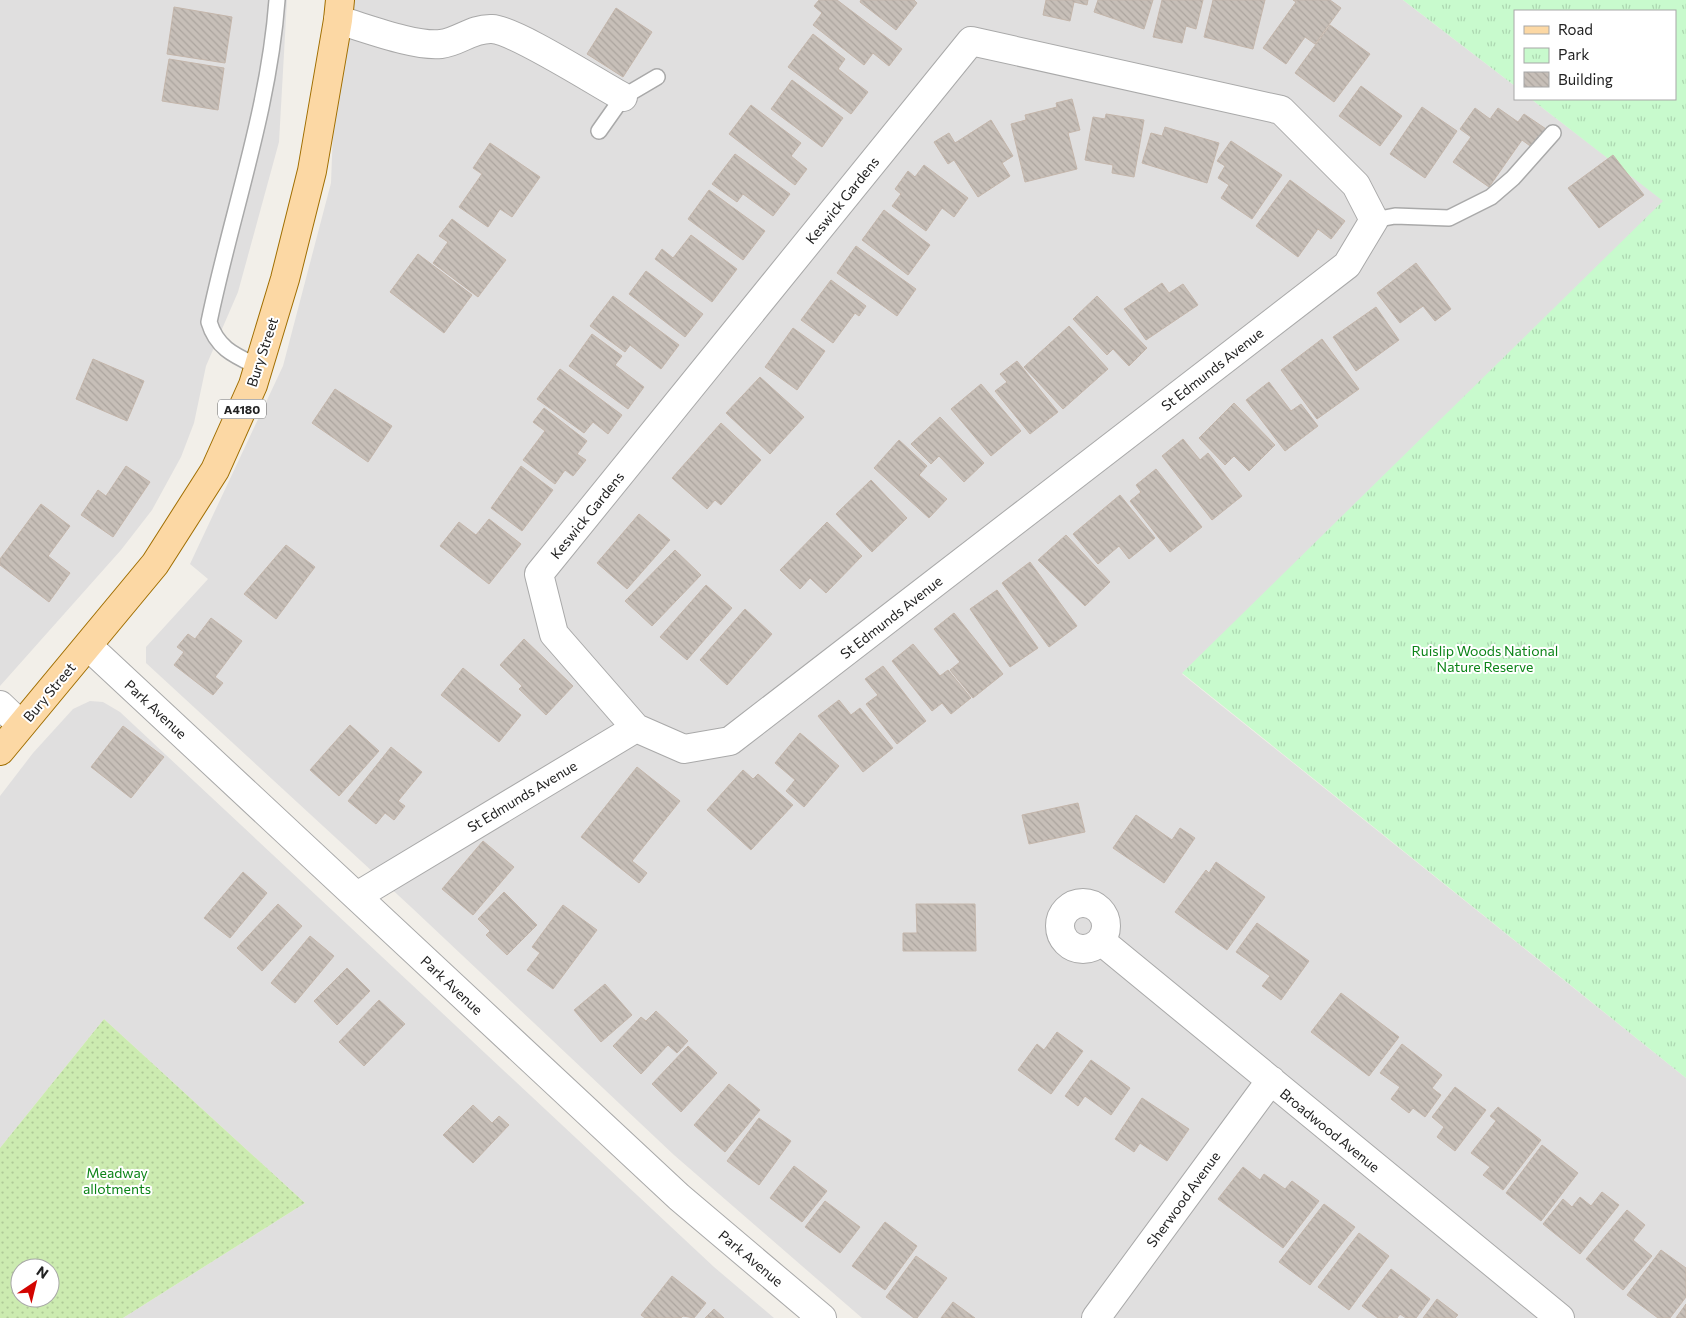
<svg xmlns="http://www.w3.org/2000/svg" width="1686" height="1318" font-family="Commissioner,sans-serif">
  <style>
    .residential { fill: #e0dfdf }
    .park { fill: url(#park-tufts) }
    .garden { fill: url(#garden-dots); fill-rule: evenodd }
    .building { fill: url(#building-back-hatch); stroke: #c4b6ab }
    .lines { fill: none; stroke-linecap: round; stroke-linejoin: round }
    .lane-casing { stroke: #a9a9a9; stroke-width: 18 }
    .street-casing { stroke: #a9a9a9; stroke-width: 30 }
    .primary-casing { stroke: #a06e00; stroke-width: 30 }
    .lane { stroke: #fff; stroke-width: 15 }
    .street { stroke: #fff; stroke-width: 28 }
    .primary { stroke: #fcd8a4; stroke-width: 28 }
    .labels { text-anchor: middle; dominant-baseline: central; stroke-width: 4; stroke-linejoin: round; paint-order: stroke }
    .shield { fill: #fff; stroke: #646464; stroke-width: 1 }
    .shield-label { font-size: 12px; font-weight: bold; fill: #222 }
    .street-label { font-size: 14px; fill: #222; stroke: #fff }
    .park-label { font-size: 14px; fill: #0c8418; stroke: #fff }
  </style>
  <defs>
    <pattern id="park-tufts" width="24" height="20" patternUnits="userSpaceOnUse" patternTransform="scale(1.25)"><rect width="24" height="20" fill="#c8facd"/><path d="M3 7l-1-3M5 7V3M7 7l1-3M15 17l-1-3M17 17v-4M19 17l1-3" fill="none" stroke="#acd6b0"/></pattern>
    <pattern id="garden-dots" width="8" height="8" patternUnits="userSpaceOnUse" patternTransform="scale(1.25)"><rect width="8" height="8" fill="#ccebb0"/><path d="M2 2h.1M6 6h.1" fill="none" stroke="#afc997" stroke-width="1.8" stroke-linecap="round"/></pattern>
    <pattern id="building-back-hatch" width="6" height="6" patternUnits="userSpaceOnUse" patternTransform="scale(1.25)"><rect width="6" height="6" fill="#c7bfb8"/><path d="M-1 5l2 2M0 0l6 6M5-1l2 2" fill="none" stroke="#aba49e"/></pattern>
  </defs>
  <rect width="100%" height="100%" fill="#f2efe9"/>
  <!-- residential -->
  <path class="residential" d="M0 0H287L279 142 238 292 206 366 194 423 181 457 152 510 121 550 0 686Z
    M338 0H1403L1515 86V99H1531L1664 201 1182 674 1686 1078V1318H862L674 1155 411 907 146 663V647L208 579 190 564 283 366 331 183Z
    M90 701 103 702 120 712 714 1267 774 1318H123L305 1203 104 1019 0 1148V796L33 753 73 709Z"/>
  <!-- park -->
  <path class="park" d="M1403 0H1686V1078L1182 673 1663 201 1531 99H1675V11H1515V86Z"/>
  <!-- garden -->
  <path class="garden" d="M104 1019 305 1203 123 1318H0V1148ZM20 1268H50V1298H20Z"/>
  <!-- building -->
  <path class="building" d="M819 0H837L902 49 889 66 873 53 864 65 813 25 822 13 814 6Z
    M861 0H914L917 3 896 30 860 2Z
    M1046 0H1088L1087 5 1074 2 1070 21 1043 15Z
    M1098 0H1153L1144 29 1094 12Z
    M1162 0H1203L1196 29 1186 26 1182 43 1153 37Z
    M1213 0H1265L1253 49 1204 37Z
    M1293 0H1330L1341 8 1315 44 1305 37 1286 64 1263 48 1296 2Z
    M174 7 232 17 225 63 167 54Z
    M616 8 652 32 623 77 587 54Z
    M1330 25 1370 54 1334 102 1295 73Z
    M813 34 845 59 838 69 868 92 851 114 788 67Z
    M169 59 224 68 218 110 162 101Z
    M792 80 843 118 822 147 771 109Z
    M1361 86 1402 116 1380 146 1339 116Z
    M1072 99 1080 130 1068 133 1077 169 1025 182 1011 124 1026 120 1025 115 1057 107 1056 103Z
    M751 105 801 143 791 156 807 169 795 185 729 134Z
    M1422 107 1457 131 1425 178 1390 154Z
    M1475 108 1490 119 1498 108 1518 122 1524 114 1546 129 1533 148 1522 140 1489 187 1453 162 1471 137 1460 129Z
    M1106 114 1144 120 1134 177 1112 173 1113 165 1085 160 1093 117 1105 119Z
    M991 120 1013 156 1002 163 1010 176 978 197 954 160 948 164 934 142 949 133 955 143Z
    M1165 127 1219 143 1207 183 1142 163 1151 133 1162 136Z
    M1231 141 1282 175 1252 219 1221 198 1229 185 1218 178 1225 166 1217 161Z
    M490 143 540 177 512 217 500 209 488 227 459 207 482 174 473 168Z
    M735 154 790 194 773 216 743 194 737 202 712 184Z
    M1613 155 1644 195 1599 228 1568 188Z
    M924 165 968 198 954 217 942 208 926 231 892 206 901 194 895 189 908 171 915 177Z
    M1290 180 1345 221 1331 239 1318 229 1298 257 1256 226Z
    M709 190 765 231 743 260 688 219Z
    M884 210 930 245 908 275 862 240Z
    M452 219 506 260 478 297 433 263 448 242 439 236Z
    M691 235 737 269 712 302 655 259 662 249 673 258Z
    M856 246 916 289 897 316 837 273Z
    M418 254 472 295 444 333 390 292Z
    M1416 263 1451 309 1435 321 1423 306 1400 323 1377 293Z
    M646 271 703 314 685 337 629 294Z
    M831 280 866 306 859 316 855 313 833 343 801 320Z
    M1162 283 1169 293 1183 284 1198 305 1146 340 1124 309Z
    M613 296 679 345 661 369 630 345 625 352 590 326Z
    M1097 296 1147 348 1129 366 1113 349 1107 355 1073 319Z
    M1376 307 1399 340 1356 371 1333 337Z
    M1069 326 1108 369 1063 409 1024 367Z
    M793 328 825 351 797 390 765 367Z
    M592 334 622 356 615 365 644 387 628 409 569 366Z
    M1322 339 1359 389 1317 419 1281 370Z
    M93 359 144 381 127 421 76 399Z
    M1017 361 1058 412 1030 434 995 391 1007 382 1000 374Z
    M560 369 622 415 608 434 593 422 584 433 537 399Z
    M760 377 804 417 770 454 726 413Z
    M1269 382 1291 411 1301 404 1318 426 1285 451 1246 400Z
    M981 384 1021 431 991 456 951 409Z
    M335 389 392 426 368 462 312 423Z
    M1234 403 1275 445 1249 471 1234 456 1225 465 1199 438Z
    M544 408 587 441 577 454 586 460 573 476 565 470 555 484 523 460 545 431 533 422Z
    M940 417 984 463 964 482 939 456 931 464 911 444Z
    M721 423 761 460 721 505 715 500 707 509 672 478Z
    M1183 439 1200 460 1208 453 1242 496 1212 520 1162 456Z
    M899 440 927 466 919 475 947 499 929 518 874 468Z
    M126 466 150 482 113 537 81 515 98 490 106 496Z
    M521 466 553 490 522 531 491 508Z
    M1156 469 1202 527 1170 552 1130 501 1141 492 1136 485Z
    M871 480 907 518 872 552 836 514Z
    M1120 495 1155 538 1129 559 1119 546 1098 564 1073 534Z
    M41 504 70 526 48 556 70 573 49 602 0 565V559Z
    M639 514 670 540 627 589 597 563Z
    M489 519 521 544 489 584 440 546 459 522 476 535Z
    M827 522 862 556 826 593 810 578 800 589 780 570Z
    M1066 535 1110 582 1085 606 1038 560Z
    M286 545 315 567 276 619 244 594Z
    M675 550 701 575 652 626 625 601Z
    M1030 562 1077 626 1049 647 1002 583Z
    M706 585 732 608 687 660 660 637Z
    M997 590 1038 648 1010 667 970 609Z
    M745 609 772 634 727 685 700 660Z
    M954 613 1003 674 973 698 950 670 960 662 934 629Z
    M211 618 242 641 215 677 223 683 213 695 174 665 184 652 177 647 188 634 195 639Z
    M524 639 573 686 546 715 519 689 522 686 500 665Z
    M913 644 940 676 948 670 971 698 951 714 942 703 932 711 892 661Z
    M883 666 926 721 897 744 866 704 878 695 865 679Z
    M463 668 521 715 499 742 441 695Z
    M839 700 851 715 860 708 893 748 863 772 818 716Z
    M350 725 379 751 339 796 310 770Z
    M123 726 164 757 131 798 91 767Z
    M800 733 839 766 804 807 786 791 795 780 775 763Z
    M391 747 422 772 398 801 405 806 394 820 385 813 376 824 348 801Z
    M637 767 680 801 632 861 647 873 639 883 581 837Z
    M743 770 753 779 758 774 793 805 751 850 707 810Z
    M1078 803 1085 832 1029 844 1022 815Z
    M1136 815 1172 840 1180 828 1195 838 1164 883 1113 848Z
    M483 841 514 867 473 915 442 889Z
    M1216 862 1265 897 1227 950 1175 912 1206 870 1209 873Z
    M243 872 267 893 230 938 204 918Z
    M504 892 537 925 507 955 486 935 490 931 478 919Z
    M278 904 302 926 262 971 237 948Z
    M916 904H975L976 951H903V933H917Z
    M563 905 597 930 553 989 527 970 540 953 532 947Z
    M1257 923 1309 961 1281 1000 1262 986 1270 976 1236 952Z
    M310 936 334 956 295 1003 271 983Z
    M347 968 370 991 337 1025 314 1001Z
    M605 984 632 1015 601 1042 574 1010Z
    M1341 993 1399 1037 1369 1076 1311 1032Z
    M379 1000 405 1024 364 1066 339 1042Z
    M656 1011 688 1041 677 1053 668 1045 641 1074 613 1046 641 1017 646 1021Z
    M1057 1032 1083 1051 1051 1094 1018 1070 1037 1044 1044 1050Z
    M1402 1044 1442 1075 1432 1088 1441 1095 1425 1117 1413 1108 1409 1113 1391 1099 1400 1087 1380 1073Z
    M688 1046 717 1073 681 1112 652 1084Z
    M1091 1060 1130 1088 1111 1115 1085 1096 1078 1106 1065 1096Z
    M729 1084 760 1110 725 1152 694 1125Z
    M1455 1087 1486 1110 1455 1151 1437 1137 1444 1127 1432 1117Z
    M1142 1098 1189 1129 1167 1161 1140 1143 1134 1152 1115 1139Z
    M473 1105 492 1123 499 1116 509 1125 473 1163 443 1135Z
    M1498 1107 1541 1140 1503 1190 1483 1175 1490 1167 1471 1153 1496 1121 1490 1116Z
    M759 1118 791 1141 759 1185 727 1161Z
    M1542 1145 1578 1173 1541 1221 1506 1193Z
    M794 1166 827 1191 802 1222 770 1198Z
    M1243 1167 1260 1180 1264 1174 1285 1189 1292 1181 1319 1201 1283 1248 1218 1199Z
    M1602 1192 1619 1205 1580 1254 1543 1224 1563 1199 1572 1207 1580 1197 1591 1206Z
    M825 1201 860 1227 840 1253 805 1227Z
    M1324 1204 1355 1227 1310 1285 1279 1262Z
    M1627 1210 1645 1225 1633 1240 1652 1256 1623 1290 1586 1259Z
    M885 1222 917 1246 885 1290 852 1266Z
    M1359 1233 1389 1256 1349 1310 1318 1287Z
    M1661 1250 1686 1268V1297L1670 1318H1658L1627 1295Z
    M916 1256 947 1278 917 1318H914L886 1297Z
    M1391 1269 1430 1299 1416 1318H1406L1400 1314 1397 1318H1378L1362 1306Z
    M672 1276 706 1303 694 1318 683 1316 681 1318H645L641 1315Z
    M1437 1299 1458 1315 1455 1318H1423Z
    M953 1302 975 1318H941Z
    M1686 1304V1318H1676Z
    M714 1309 724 1318H705Z"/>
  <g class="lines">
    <defs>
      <path id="lane" d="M599 131 623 97 657 77
        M1374 220 1395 216 1449 218 1491 197 1513 178 1553 133
        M259 367C236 356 217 349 209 322 231 215 269 110 277 0"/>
      <path id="street" d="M338 20C366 28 415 47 441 44 459 42 472 28 492 29 515 30 597 83 623 97
        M88 646 679 1197 822 1318
        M0 705 21 725
        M357 896 636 728 684 749 730 741 1347 265 1374 220 1356 185 1281 110 971 41 539 574 554 634 636 728
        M1060 926a23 23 0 1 1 46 0a23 23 0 1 1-46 0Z
        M1101 941 1560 1318
        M1096 1318 1271 1080"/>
      <path id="primary" d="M0 751 155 564 215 470 253 385 285 279 312 171 338 20 340 0"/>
    </defs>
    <!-- lane casing -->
    <use href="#lane" class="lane-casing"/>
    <!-- street casing -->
    <use href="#street" class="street-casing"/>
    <!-- primary casing -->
    <use href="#primary" class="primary-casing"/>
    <!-- lane -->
    <use href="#lane" class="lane"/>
    <!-- street -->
    <use href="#street" class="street"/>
    <!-- primary -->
    <use href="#primary" class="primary"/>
  </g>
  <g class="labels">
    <!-- shield labels -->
    <rect class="shield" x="218" y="399.5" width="48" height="19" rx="4"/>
    <g class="shield-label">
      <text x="242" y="409">A4180</text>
    </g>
    <!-- street labels -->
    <g class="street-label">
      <text transform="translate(842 200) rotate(-51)">Keswick Gardens</text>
      <text transform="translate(262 352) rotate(-72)">Bury Street</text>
      <text transform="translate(1212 369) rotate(-38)">St Edmunds Avenue</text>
      <text transform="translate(587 515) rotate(-51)">Keswick Gardens</text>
      <text transform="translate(891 617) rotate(-38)">St Edmunds Avenue</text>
      <text transform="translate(49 692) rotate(-50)">Bury Street</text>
      <text transform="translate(156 709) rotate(43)">Park Avenue</text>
      <text transform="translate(522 796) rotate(-31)">St Edmunds Avenue</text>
      <text transform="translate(452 985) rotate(43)">Park Avenue</text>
      <text transform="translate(1330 1130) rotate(39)">Broadwood Avenue</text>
      <text transform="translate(1183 1199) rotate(-54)">Sherwood Avenue</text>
      <text transform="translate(751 1258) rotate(40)">Park Avenue</text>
    </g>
    <!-- park labels -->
    <g class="park-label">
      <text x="1485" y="650">Ruislip Woods National<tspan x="1485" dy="16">Nature Reserve</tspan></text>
      <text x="117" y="1172">Meadway<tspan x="117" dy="16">allotments</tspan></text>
    </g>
  </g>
  <!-- legend -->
  <rect x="1514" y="10" width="162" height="90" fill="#ffffff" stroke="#a7a7a7"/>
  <rect x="1524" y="26" width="25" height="8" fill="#fcd8a4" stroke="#a7a7a7"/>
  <text x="1558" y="35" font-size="15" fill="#222222">Road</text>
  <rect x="1524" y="48" width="25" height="15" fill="url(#park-tufts)" stroke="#a7a7a7"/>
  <text x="1558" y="60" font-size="15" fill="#222222">Park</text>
  <rect x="1524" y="72" width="25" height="15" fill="url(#building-back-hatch)" stroke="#a7a7a7"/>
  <text x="1558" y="85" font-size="15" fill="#222222">Building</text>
  <!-- north arrow -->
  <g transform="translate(35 1283) rotate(35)"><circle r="24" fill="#ffffff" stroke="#a7a7a7"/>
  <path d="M0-4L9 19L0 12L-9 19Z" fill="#d30400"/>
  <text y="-8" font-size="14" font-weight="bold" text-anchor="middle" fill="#222222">N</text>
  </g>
</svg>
